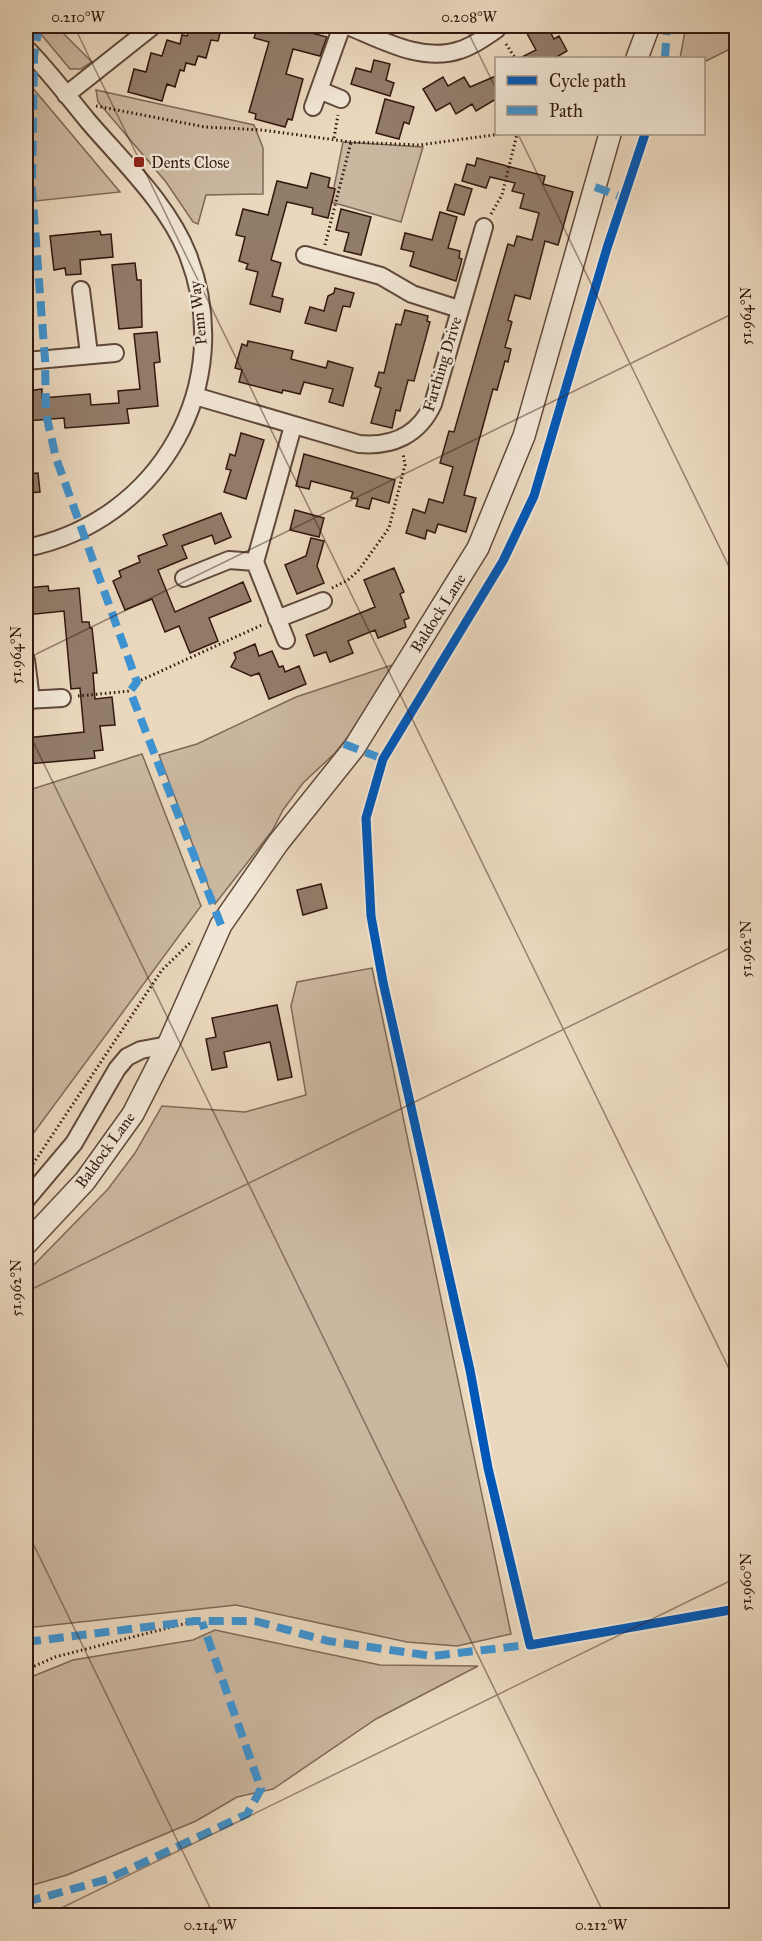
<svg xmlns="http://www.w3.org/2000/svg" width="762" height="1941" font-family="'IM FELL Great Primer',serif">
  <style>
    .green { fill: #cbb7a0; stroke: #7e6857; stroke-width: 1.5 }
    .building { fill: #927c6a; stroke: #32180e; stroke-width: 1.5 }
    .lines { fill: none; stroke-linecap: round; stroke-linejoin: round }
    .minor-casing { stroke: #60483a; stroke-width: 20 }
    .tertiary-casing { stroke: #60483a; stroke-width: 24 }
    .path { stroke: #32180e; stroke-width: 3; stroke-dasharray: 1.5 3; stroke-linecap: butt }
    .minor { stroke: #f1e6d5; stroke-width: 16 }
    .tertiary { stroke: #f1e6d5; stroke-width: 21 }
    .quiet { stroke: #3d93d2; stroke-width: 8; stroke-dasharray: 15 8; stroke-linecap: butt }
    .cycleway-casing { stroke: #f1e6d5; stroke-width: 13 }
    .cycleway { stroke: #0057b8; stroke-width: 9 }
    .ticks { fill: none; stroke: #32180e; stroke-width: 1.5; stroke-opacity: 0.45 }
    .poi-dot { fill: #8f2418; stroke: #f1e6d5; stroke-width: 2 }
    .labels { text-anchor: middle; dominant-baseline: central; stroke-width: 5; stroke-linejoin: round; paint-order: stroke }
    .poi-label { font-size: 16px; fill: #32180e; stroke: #f1e6d5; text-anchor: start }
    .street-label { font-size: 16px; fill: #32180e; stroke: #f1e6d5 }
    .neatline { fill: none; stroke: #32180e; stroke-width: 2 }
    .ticks-label { font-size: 15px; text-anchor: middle; fill: #32180e }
  </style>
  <rect width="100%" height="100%" fill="#ead8be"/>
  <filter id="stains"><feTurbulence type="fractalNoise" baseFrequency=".00333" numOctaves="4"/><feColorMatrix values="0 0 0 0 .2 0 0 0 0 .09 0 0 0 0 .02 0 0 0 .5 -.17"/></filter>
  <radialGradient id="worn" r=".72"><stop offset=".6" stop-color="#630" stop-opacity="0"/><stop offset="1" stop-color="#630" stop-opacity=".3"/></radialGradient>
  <!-- green -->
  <path class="green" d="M42 26H66L64 34 92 62 81 69H70L40 33Z
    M686 26H736V46L704 62V58H680Z
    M26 80 120 192 26 202Z
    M96 90 254 125 263 148V194L206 195 198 224 193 222 166 182 98 102Z
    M343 142 423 147 401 222 331 202Z
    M395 664 365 715 335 753 303 783 283 810 272 831 215 904 159 755 197 744 296 697Z
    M142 754 201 906 27 1142 26 791Z
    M372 968 511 1634 457 1646 407 1642 236 1605 26 1628V1273L108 1189 135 1153 162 1106 245 1112 306 1095 291 1006 297 982Z
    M215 1630 380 1665 478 1666 376 1719 273 1789 237 1797 196 1821 67 1875 26 1887V1679L73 1660 193 1640Z"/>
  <!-- building -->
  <path class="building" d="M176 26H222L218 41 211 40 206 58 198 56 195 65 186 63 184 71 180 70 175 87 167 84 162 101 128 92 134 69 146 72 151 53 162 56 167 40 180 44 182 35 187 36 188 33 175 30Z
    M258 26H285L327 37 320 56 293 49 286 74 303 79 292 120 288 119 285 127 255 119 256 114 249 112 269 42 254 38Z
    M523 26H547L554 39 559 36 567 51 555 58H520L536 50Z
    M374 60 390 64 386 80 394 83 390 96 351 84 356 68 371 72Z
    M496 76V99L476 111 472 104 456 114 450 103 436 111 423 89 443 77 448 86 464 77 470 87Z
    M385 99 414 107 409 124 404 122 399 139 376 133Z
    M477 158 545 176 543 184 573 192 558 245 545 241 530 299 515 295 508 320 512 322 505 347 511 349 508 362 505 361 497 390 493 389 464 495 476 498 466 532 438 524 435 533 427 530 425 539 406 533 413 509 425 513 429 499 443 503 453 467 440 463 449 431 454 432 508 244 514 246 517 236 532 240 539 213 520 208 524 194 512 191 515 183 490 177 486 188 462 181 467 164 475 166Z
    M311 173 330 178 328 187 335 189 328 218 312 214 313 208 287 202 271 260 281 263 272 296 283 299 280 312 250 304 258 272 246 269 248 264 239 261 245 237 236 235 243 209 268 215 277 181 307 188Z
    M455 184 472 189 464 215 447 210Z
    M341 209 371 217 361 255 344 251 349 233 336 230Z
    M440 212 457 217 448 248 460 251 459 258 462 259 456 281 410 266 414 252 401 249 405 233 432 240Z
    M100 231 101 235 111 234 113 257 80 260 81 274 66 275 65 268 54 270 50 236Z
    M135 263 137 280H141L142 327 119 329 112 265Z
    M335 288 354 293 350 307 343 306 336 331 305 323 310 307 324 311 328 296 334 293Z
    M405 310 428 316 427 321 430 322 414 381 408 380 400 411 396 410 392 428 371 423 381 388 375 386 379 372 384 373 396 324 401 325Z
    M157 332 160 362 154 363 158 406 127 409 129 423 65 428 64 418 26 421V391L42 389V398L90 394 91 405 119 403 118 391 140 389 134 334Z
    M248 341 293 351 291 359 326 368 328 361 353 368 343 406 329 402 333 389 304 382 300 394 283 390 282 393 239 382 242 370 235 368 242 344 247 346Z
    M241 433 264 440 246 499 224 492 231 470 226 469 230 454 235 456Z
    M304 454 395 480 389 503 372 498 369 509 356 506 358 499 351 498 353 492 311 481 309 489 296 486Z
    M38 473 40 492 26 493V474Z
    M295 510 324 518 319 537 290 530Z
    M221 513 231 537 215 544 212 535 182 546 187 558 158 570 175 612 243 582 251 601 209 618 218 641 190 653 179 626 165 632 152 599 125 610 113 581 121 577 119 571 140 562 138 556 167 545 163 535Z
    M311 538 324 541 317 566 324 583 297 594 285 565 306 556Z
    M394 568 404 592 400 594 409 618 404 620 406 627 378 638 375 630 348 641 353 653 330 662 326 652 314 656 306 635 375 607 364 580Z
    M48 586 49 591 79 588 82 622H89L90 628H92L97 673H93L95 699 112 697 115 725 100 726 103 750 94 751 95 758 28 764V757H26V738L84 732 80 688 71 689 64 611 26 615V588Z
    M255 644 259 656 272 651 279 667 283 666 285 672 299 666 306 684 269 699 259 673 251 676 231 667 236 658 234 653Z
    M321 884 327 908 303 915 297 890Z
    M277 1005 292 1077 278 1080 270 1042 224 1052 227 1067 212 1070 206 1039 216 1037 212 1018Z"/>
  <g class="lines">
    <defs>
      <path id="minor" d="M348 26C382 40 422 63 460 50 473 46 486 37 497 29
        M26 48C48 70 68 97 88 121 123 162 168 204 188 255 238 384 160 521 26 548
        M319 90 341 99
        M66 95 153 26
        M313 107 342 26
        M305 255 381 276 412 294 459 309
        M81 290 89 354
        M26 361 115 353
        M195 396 359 444C392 447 419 435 433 404L484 227
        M184 578 229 560 255 562
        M277 619 323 601
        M286 640 255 562 293 426
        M26 660 31 700
        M26 700 62 698
        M26 1200 74 1143 117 1069 127 1057 141 1050 168 1045"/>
      <path id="tertiary" d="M637 58 649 26
        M26 1244 85 1181 133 1114 168 1045 221 925 278 843 354 748 478 548 524 436 610 134"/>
    </defs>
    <!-- minor casing -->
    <use href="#minor" class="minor-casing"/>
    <!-- tertiary casing -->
    <use href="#tertiary" class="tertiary-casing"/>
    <!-- path -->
    <path class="path" d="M506 44 515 58
      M96 106 205 127 262 130 351 142 419 145 501 134
      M26 131 33 134
      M334 138 338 115
      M26 194 32 190
      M491 214 502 195 517 134
      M325 245 351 142
      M332 588 348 580 358 571 389 528 405 465 403 453
      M137 682 264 624
      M78 696 130 691
      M33 1164 162 970 192 941
      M26 1670 55 1657 195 1621"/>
    <!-- minor -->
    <use href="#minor" class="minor"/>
    <!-- tertiary -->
    <use href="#tertiary" class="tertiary"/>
    <!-- quiet -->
    <path class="quiet" d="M39 26 34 56 32 190 45 359 46 414 56 458 137 682 130 691 221 925
      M665 58 667 26
      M595 187 624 198
      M344 744 383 759
      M26 1642 195 1621H255L328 1641 432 1656 536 1644
      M26 1902 108 1879 247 1814 261 1789 202 1622"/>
    <defs>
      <path id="cycleway" d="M645 134 607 248 534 496 503 561 383 759 366 818 371 916 383 982 470 1370 488 1468 530 1645 736 1609"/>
    </defs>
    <!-- cycleway casing -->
    <use href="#cycleway" class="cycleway-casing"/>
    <!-- cycleway -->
    <use href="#cycleway" class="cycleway"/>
  </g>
  <!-- ticks -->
  <path class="ticks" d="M74 26 736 1383M465 26 496 89M518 134 736 581M26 659 736 312M26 727 605 1916M26 1292 736 945M26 1529 214 1916M45 1916 736 1578"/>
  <!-- markers -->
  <rect class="poi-dot" x="133" y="156" width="12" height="12" rx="3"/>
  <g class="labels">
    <!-- poi labels -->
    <g class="poi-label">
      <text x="151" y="162">Dents Close</text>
    </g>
    <!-- street labels -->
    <g class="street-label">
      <text transform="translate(198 313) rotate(-96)">Penn Way</text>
      <text transform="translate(442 364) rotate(-73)">Farthing Drive</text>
      <text transform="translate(438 613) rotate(-58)">Baldock Lane</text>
      <text transform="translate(105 1150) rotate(-54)">Baldock Lane</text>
    </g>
  </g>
  <!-- margin -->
  <rect width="762" height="1941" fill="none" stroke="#ead8be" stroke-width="66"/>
  <!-- legend -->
  <rect x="495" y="57" width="210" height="78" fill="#f1e6d5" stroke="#a59485" stroke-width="1.5"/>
  <rect x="507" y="76" width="30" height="9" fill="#0057b8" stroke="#a59485" stroke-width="1.5"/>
  <text x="549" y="87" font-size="18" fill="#32180e">Cycle path</text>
  <rect x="507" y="106" width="30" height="9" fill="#3d93d2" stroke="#a59485" stroke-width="1.5"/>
  <text x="549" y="117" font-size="18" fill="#32180e">Path</text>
  <rect x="33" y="33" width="696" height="1875" class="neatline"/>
  <g class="ticks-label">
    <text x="78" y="22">0.210°W</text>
    <text x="469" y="22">0.208°W</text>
    <text transform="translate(746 316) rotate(-90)" y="5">51.964°N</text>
    <text transform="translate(16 655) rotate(-90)" y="5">51.964°N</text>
    <text transform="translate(746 949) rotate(-90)" y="5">51.962°N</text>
    <text transform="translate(16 1288) rotate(-90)" y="5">51.962°N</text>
    <text transform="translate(746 1582) rotate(-90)" y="5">51.960°N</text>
    <text x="210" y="1930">0.214°W</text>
    <text x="601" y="1930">0.212°W</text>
  </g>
  <rect width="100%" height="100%" filter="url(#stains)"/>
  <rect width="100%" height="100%" fill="url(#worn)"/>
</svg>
